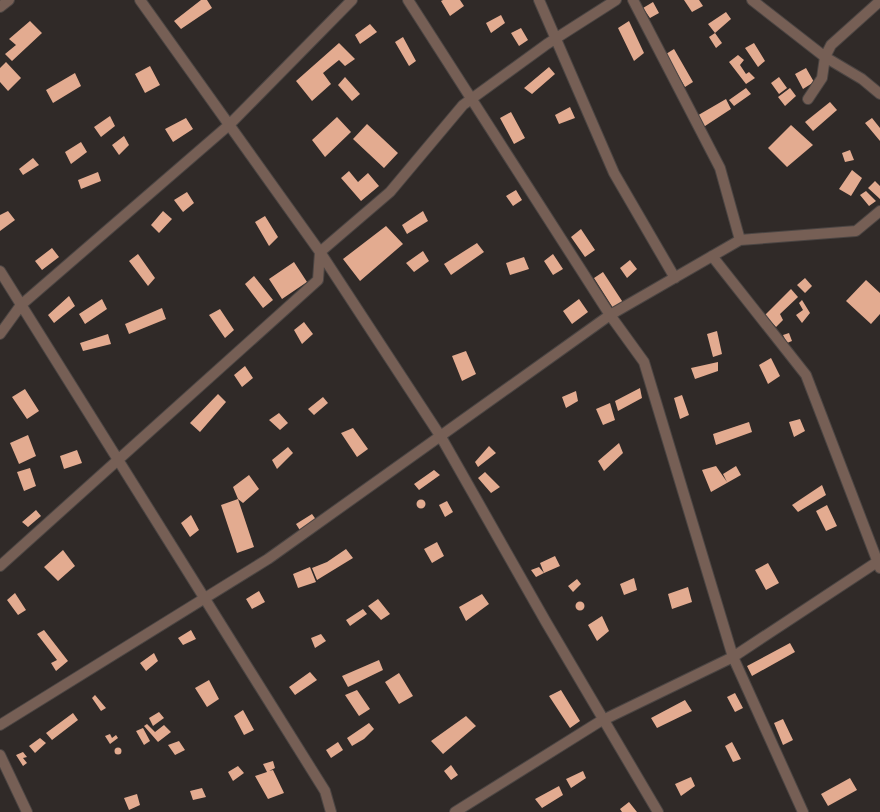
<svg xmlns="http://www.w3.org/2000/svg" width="880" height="812" font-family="Lato,sans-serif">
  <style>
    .building { fill: #e3ab90 }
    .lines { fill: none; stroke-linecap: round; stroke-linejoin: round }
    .minor-casing { stroke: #4b4543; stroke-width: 12 }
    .minor { stroke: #765f55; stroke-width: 10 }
  </style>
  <rect width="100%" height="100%" fill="#302a28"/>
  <!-- building -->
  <path class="building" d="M201 0H207L212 8 181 29 174 21Z
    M443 0H460L464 6 450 16 441 1Z
    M684 0H699L703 6 692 12Z
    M653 2 659 13 650 18 643 8Z
    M726 12 731 19 715 33 722 43 716 48 709 37 715 33 708 24Z
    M501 15 505 23 491 33 486 23Z
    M30 21 42 33 12 61 5 54 16 45 9 39Z
    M629 21 644 53 634 61 618 28Z
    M370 24 377 32 360 44 355 35Z
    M521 28 528 40 519 46 511 33Z
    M403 37 416 61 409 66 395 42Z
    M339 43 355 59 345 66 339 60 323 73 331 84 312 101 296 81Z
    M754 43 765 61 758 67 745 48Z
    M674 49 693 82 685 87 666 54Z
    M738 55 744 60 740 65 746 74 749 72 755 78 746 84 729 62Z
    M6 62 21 78 8 91 0 82V68Z
    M150 66 160 85 145 93 135 74Z
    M549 67 555 74 532 94 524 88Z
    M806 68 814 82 803 89 795 74Z
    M75 73 81 86 53 103 46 90Z
    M345 77 360 94 352 101 338 85Z
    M779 77 787 88 779 94 771 83Z
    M746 88 751 94 734 106 729 100Z
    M790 88 796 96 785 106 778 97Z
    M726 99 731 109 702 128 695 117Z
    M830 102 837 110 813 131 805 122Z
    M570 107 575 118 559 124 555 115Z
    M511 112 525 138 514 144 500 118Z
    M110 116 115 126 101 137 94 127Z
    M337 117 351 132 325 157 312 140Z
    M186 118 193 129 173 142 165 129Z
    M872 118 880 128V141L865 123Z
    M367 124 398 153 384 168 353 139Z
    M791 125 813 145 787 167 768 148Z
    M124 136 129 145 119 155 112 145Z
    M81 142 87 152 71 164 65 152Z
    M850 150 854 160 845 162 842 153Z
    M33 158 39 165 23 175 19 169Z
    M852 170 862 178 851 196 839 189Z
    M349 171 358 182 368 173 379 186 361 201 341 178Z
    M98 172 101 181 81 189 78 180Z
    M875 181 880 186V199L868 188Z
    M516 190 522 200 513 206 506 196Z
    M866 191 876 201 869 206 860 195Z
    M187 192 194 203 183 212 174 200Z
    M8 211 15 220 0 231V215Z
    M163 211 172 219 159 233 151 225Z
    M423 211 428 221 407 234 402 225Z
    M265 216 278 237 269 246 255 222Z
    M386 226 403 244 360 281 343 259Z
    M581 229 595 250 585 257 571 237Z
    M477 243 484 252 451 275 444 264Z
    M52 248 59 257 42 270 35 261Z
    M423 251 429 261 414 272 406 263Z
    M138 254 155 278 148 286 129 261Z
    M553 254 563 269 553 275 544 261Z
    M524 257 529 269 510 275 506 263Z
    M630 260 637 269 627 278 620 268Z
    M294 262 307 282 282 299 269 279Z
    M603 272 624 304 615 311 594 278Z
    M254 276 273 300 263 308 245 284Z
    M805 278 812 286 805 293 797 285Z
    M866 280 880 293V314L871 324 846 301Z
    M791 289 798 297 780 314 783 320 776 327 765 315Z
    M69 296 75 306 54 323 48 315Z
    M102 299 107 309 85 324 79 314Z
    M579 299 588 312 572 324 563 311Z
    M802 300 810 313 802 323 796 315 803 310 799 303Z
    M162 308 166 319 129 334 125 324Z
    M220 309 234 330 225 338 209 315Z
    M304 322 313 334 302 344 294 330Z
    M717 331 722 354 713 357 707 334Z
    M789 333 792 341 787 343 783 335Z
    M108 334 111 344 83 351 80 343Z
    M466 351 476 374 462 381 452 356Z
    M771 358 780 376 768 384 759 365Z
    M718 362V371L695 379 691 368Z
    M245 366 253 378 242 387 234 375Z
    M640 388 642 398 618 411 615 401Z
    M25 389 39 411 27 419 12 397Z
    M576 391 578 401 566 408 562 397Z
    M218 394 226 402 200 432 190 423Z
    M682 395 689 415 680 419 674 398Z
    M323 397 328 403 314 415 308 409Z
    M610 403 615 420 603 425 596 409Z
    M279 413 288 423 280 430 269 420Z
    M800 419 805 431 794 437 789 422Z
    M749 422 752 432 716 445 713 434Z
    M353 428 368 449 357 457 341 433Z
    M28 435 36 456 19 464 10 443Z
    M619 443 623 453 604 471 598 461Z
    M489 446 496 453 478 467 475 462Z
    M288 447 293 453 277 469 272 460Z
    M77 450 82 463 64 469 60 456Z
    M716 466 727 482 723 474 736 466 741 475 711 492 702 470Z
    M30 468 36 486 24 491 17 472Z
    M434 470 440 475 419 490 414 484Z
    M485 472 500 487 491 493 478 478Z
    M249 475 259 489 243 503 238 499 233 487Z
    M822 485 826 495 798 512 792 505Z
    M238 499 254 547 237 553 221 505Z
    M416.5 504a4.5 4.5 0 1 1 9 0a4.5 4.5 0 1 1-9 0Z
    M447 501 453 512 445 517 439 505Z
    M827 505 837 526 826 531 816 511Z
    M36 510 41 516 28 527 22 522Z
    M312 514 317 521 301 532 296 524Z
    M191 515 199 530 190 537 181 523Z
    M437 542 444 556 432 563 424 549Z
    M346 549 353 558 317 580 312 568 327 562Z
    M63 550 75 566 58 581 44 567Z
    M555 556 560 566 544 573 540 563Z
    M768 563 779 583 766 590 755 570Z
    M310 567 316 582 298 588 293 574Z
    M539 567 544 573 536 577 531 570Z
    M634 578 637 590 624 595 620 584Z
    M577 579 581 584 573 592 568 586Z
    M688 587 692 602 672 609 668 594Z
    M259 591 265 602 252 609 246 599Z
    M15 593 26 610 18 615 7 600Z
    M482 594 489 604 466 621 459 607Z
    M378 599 390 614 381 620 368 606Z
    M575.5 606a4.5 4.5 0 1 1 9 0a4.5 4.5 0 1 1-9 0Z
    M363 609 367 614 350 626 346 620Z
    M602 616 609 631 597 641 588 625Z
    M44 630 68 661 56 671 51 663 57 660 37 634Z
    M191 630 196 639 183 645 178 638Z
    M321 634 326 641 315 648 311 638Z
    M790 643 795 652 752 676 747 666Z
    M154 653 158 661 146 671 140 663Z
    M379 660 383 670 348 687 342 676Z
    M310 672 317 680 295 695 289 687Z
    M399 673 413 696 399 704 385 682Z
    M209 680 219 699 207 707 195 688Z
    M357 690 370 709 359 716 345 695Z
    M561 690 580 721 570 728 549 696Z
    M735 693 743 708 735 712 727 697Z
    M95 695 106 708 101 711 92 698Z
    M685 700 692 711 657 728 651 718Z
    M243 710 254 730 244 735 234 716Z
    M159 712 164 718 153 726 149 718Z
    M73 713 78 720 52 740 46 733Z
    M466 716 476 726 443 754 431 741Z
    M783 719 793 740 783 745 774 723Z
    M369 723 374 729 364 739 352 746 347 738Z
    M147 724 155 732 164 725 171 732 158 742 144 726Z
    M143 728 150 741 144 745 136 731Z
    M110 734 112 738 116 735 118 738 110 744 105 736Z
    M40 738 46 743 35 753 29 746Z
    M179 741 185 750 175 755 168 745Z
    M338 742 343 750 331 758 326 750Z
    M732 742 741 759 733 762 725 746Z
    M114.5 751a3.5 3.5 0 1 1 7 0a3.5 3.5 0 1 1-7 0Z
    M23 752 27 757 23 758 27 763 23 766 16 755Z
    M273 761 275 768 269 771 273 770 284 793 268 799 255 776 267 772 263 764Z
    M451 765 458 775 451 780 444 771Z
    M238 766 244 773 233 781 228 772Z
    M583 771 586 778 571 788 566 779Z
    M691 777 695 786 681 796 675 784Z
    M850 778 857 790 828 806 821 794Z
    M559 786 563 795 542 808 535 799Z
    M202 788 206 797 193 800 190 791Z
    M137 794 140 805 129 810 124 798Z
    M629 802 637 812H622L620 809Z"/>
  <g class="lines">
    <defs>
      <path id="minor" d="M140 0 320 252 441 437 546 622 658 812
        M408 0 610 315 644 362 733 657 803 812
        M539 0 614 173 675 278
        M633 0 720 168 740 240
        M752 0 825 57 862 79 880 94
        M0 7 9 0
        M808 99 822 78 825 57 831 45 880 1
        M712 256 806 375 880 568
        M0 271 325 791 331 812
        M0 334 21 305 229 125 352 0
        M0 566 318 280 320 252 390 192 463 105 547 44 616 0
        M0 725 268 559 610 315 740 240 856 231 880 211
        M0 755 27 812
        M455 812 599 722 733 657 877 562"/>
    </defs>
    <!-- minor casing -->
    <use href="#minor" class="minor-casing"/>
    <!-- minor -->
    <use href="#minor" class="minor"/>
  </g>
</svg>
